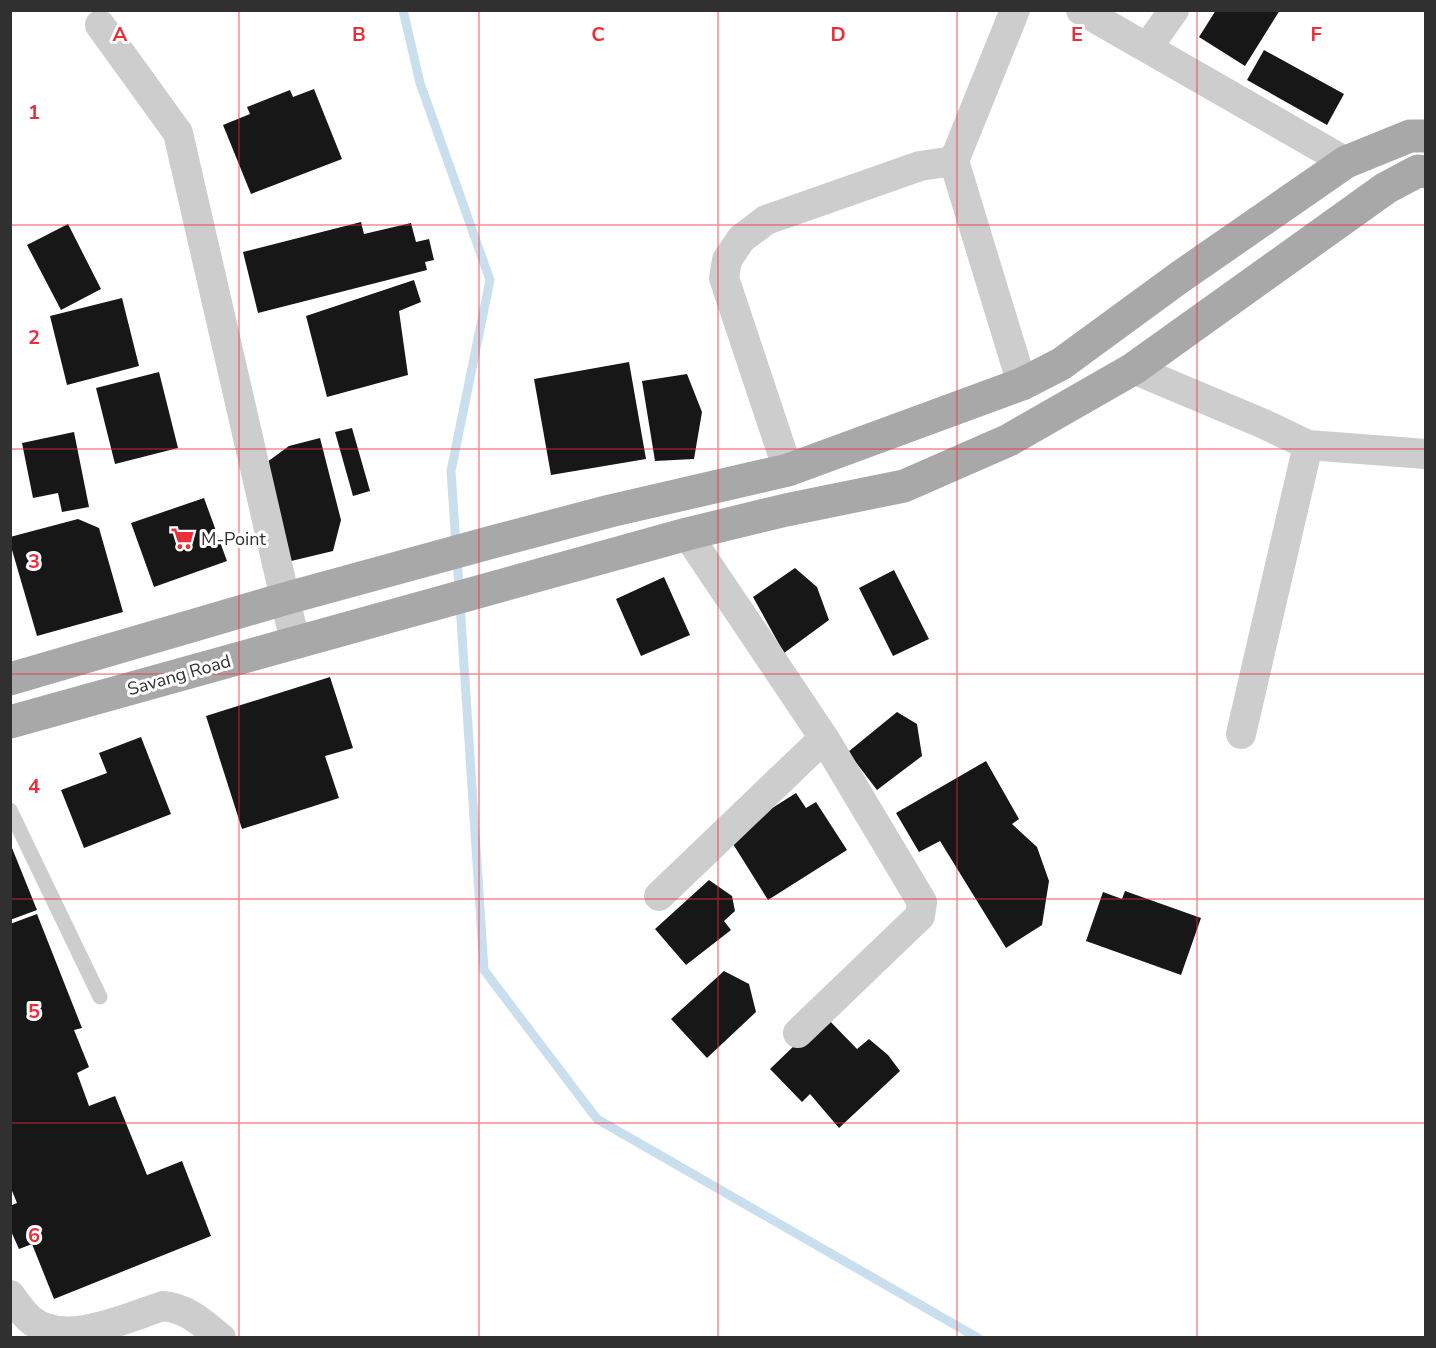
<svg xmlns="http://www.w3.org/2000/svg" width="1436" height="1348" font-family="'Nunito Sans',sans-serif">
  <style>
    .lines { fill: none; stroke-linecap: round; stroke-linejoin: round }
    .stream { stroke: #cadfee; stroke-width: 9 }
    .building { fill: #171717 }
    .service { stroke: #cdcdcd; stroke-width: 15 }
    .minor { stroke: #cdcdcd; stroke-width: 30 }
    .primary { stroke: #a8a8a8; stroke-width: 33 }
    .grid { fill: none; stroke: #ed2d38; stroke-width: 1.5; stroke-opacity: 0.55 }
    .labels { text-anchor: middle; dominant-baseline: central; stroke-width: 6; stroke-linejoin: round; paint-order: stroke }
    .poi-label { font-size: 18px; fill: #303030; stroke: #fff; text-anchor: start }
    .street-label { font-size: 18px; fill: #303030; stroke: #fff }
    .grid-label { font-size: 20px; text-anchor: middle; font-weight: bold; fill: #ed2d38; stroke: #fff; stroke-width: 6; stroke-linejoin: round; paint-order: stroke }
  </style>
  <rect width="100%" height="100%" fill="#fff"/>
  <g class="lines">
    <!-- stream -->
    <path class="stream" d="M403 10 420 83 490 280 451 471 456 545
      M457 558 484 970 597 1119 978 1338"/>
  </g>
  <!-- building -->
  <path class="building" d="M1216 10H1280L1245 66 1199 37Z
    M1264 50 1344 94 1327 125 1247 80Z
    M314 89 342 159 251 194 223 125 250 114 247 107 290 90 293 97Z
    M361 222 364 234 411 223 416 242 429 239 434 260 425 262 427 270 258 313 243 252Z
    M68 224 101 289 61 310 27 245Z
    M414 280 421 302 399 311 408 375 327 397 306 316Z
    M122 298 139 366 67 385 50 316Z
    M629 362 646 459 551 475 534 379Z
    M159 372 178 448 115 464 96 388Z
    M687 374 702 412 694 459 655 461 642 381Z
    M352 428 370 491 353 496 335 432Z
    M74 432 89 507 62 512 58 493 33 498 22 443Z
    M320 438 341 520 333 551 287 562 263 465 289 446Z
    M204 498 227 561 154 587 131 523Z
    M78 519 99 528 123 612 37 636 10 543V537Z
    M795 568 817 587 829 620 784 653 753 597Z
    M894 570 929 639 893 656 859 588Z
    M664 577 690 635 641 656 616 599Z
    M330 677 353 748 325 756 339 798 242 829 206 716Z
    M897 712 917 724 922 756 877 790 848 752Z
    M141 737 171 814 84 848 61 790 107 773 99 753Z
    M986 761 1019 819 1012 824 1037 847 1049 881 1042 925 1006 948 940 841 919 852 896 813Z
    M796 793 806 808 816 802 847 850 768 900 728 836Z
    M10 843 37 910 10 920Z
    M709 880 732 896 735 911 724 921 731 930 686 965 655 929Z
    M1125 891 1201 918 1181 975 1086 941 1103 892 1122 899Z
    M37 914 82 1028 74 1030 89 1067 77 1073 89 1106 115 1096 147 1175 182 1161 211 1236 54 1299 32 1244 19 1249 10 1229V1206L17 1203 10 1186V924Z
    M724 971 749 984 756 1012 707 1058 671 1019Z
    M825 1016 857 1049 869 1039 888 1055 900 1071 839 1128 810 1094 802 1102 770 1069Z"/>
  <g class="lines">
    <!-- service -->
    <path class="service" d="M10 810 100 997"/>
    <!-- minor -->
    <path class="minor" d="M1081 10 1346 162
      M100 25 178 133 295 642
      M1147 48 1174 10
      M954 161 1015 10
      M1133 369 1264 424 1308 445 1426 454
      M788 470 724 278 727 260 741 239 766 220 920 166 954 161 1022 384
      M687 534 824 738 922 902 920 916 798 1033
      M1241 734 1308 445
      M659 896 824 738
      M10 1295C17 1304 22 1313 31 1320 64 1348 128 1317 163 1306 187 1308 202 1323 221 1338"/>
    <!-- primary -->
    <path class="primary" d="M10 679 284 599 496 541 610 511 788 470 1022 384 1061 364 1180 277 1346 162 1410 136H1426
      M10 722 687 534 786 510 904 486 1009 440 1133 369 1386 188 1418 171 1426 172"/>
  </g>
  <!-- grid -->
  <path class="grid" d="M239 10V1338M479 10V1338M718 10V1338M957 10V1338M1197 10V1338M10 225H1426M10 449H1426M10 674H1426M10 899H1426M10 1123H1426"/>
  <!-- icons -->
  <defs>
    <symbol id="supermarket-bare" viewBox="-9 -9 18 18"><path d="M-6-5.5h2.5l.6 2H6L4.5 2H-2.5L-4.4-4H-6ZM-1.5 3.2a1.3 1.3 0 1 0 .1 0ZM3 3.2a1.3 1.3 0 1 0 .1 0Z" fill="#ed2d38" stroke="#fff" stroke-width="2.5" paint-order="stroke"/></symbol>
  </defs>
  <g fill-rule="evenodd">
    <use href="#supermarket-bare" x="166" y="522" width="33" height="33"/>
  </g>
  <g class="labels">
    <!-- poi labels -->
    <g class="poi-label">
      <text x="201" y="539">M-Point</text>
    </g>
    <!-- street labels -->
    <g class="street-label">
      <text transform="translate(179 675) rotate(-16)">Savang Road</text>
    </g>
  </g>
  <g class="grid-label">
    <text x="120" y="41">A</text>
    <text x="359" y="41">B</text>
    <text x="598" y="41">C</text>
    <text x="838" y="41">D</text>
    <text x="1077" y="41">E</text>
    <text x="1316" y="41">F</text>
    <text x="34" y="119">1</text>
    <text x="34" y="344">2</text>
    <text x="34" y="568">3</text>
    <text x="34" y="793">4</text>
    <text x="34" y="1018">5</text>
    <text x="34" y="1242">6</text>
  </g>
  <!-- border -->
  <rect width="1436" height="1348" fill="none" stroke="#303030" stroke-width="24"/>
</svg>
